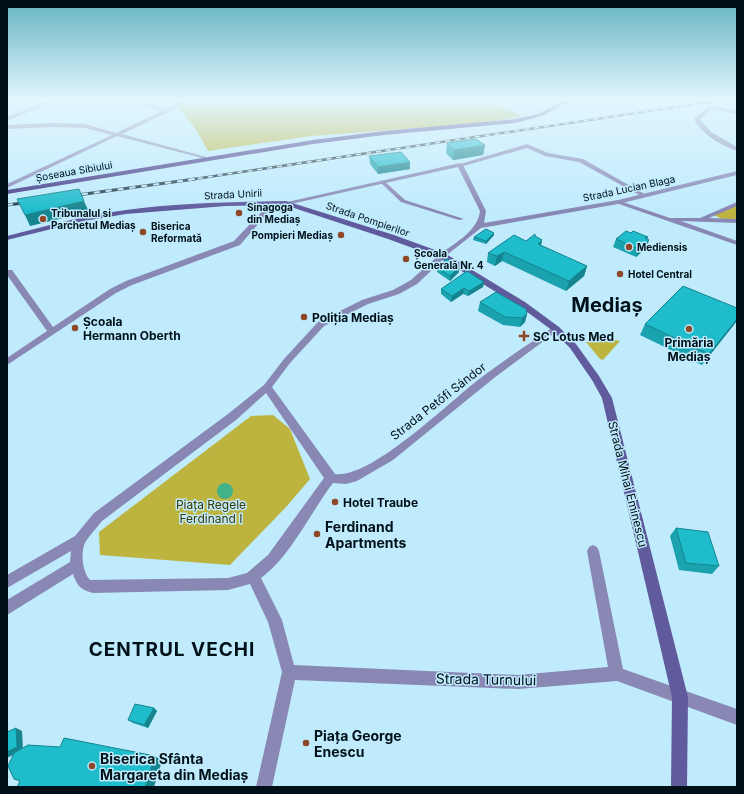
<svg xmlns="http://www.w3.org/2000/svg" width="744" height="794" font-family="Inter,sans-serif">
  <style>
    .green { fill: #bdb440 }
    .water { fill: #42b389 }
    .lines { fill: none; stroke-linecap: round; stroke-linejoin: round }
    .minor { fill: #8988b5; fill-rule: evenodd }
    .tertiary { fill: #8988b5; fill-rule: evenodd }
    .secondary { fill: #605b9c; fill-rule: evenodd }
    .primary { fill: #443a89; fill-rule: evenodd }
    .rail-far1-casing { stroke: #2a404a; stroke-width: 2.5 }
    .rail-casing { stroke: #2a404a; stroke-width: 3 }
    .rail-far1 { stroke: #bfebfd; stroke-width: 1.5; stroke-dasharray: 5; stroke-linecap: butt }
    .rail { stroke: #bfebfd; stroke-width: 2; stroke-dasharray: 6; stroke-linecap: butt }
    .wall { fill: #1ba2af }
    .shaded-wall { fill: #16848e }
    .building { fill: #1fbccb; stroke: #16848e }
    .poi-dot { fill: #8f4825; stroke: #bfebfd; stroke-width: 1.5 }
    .labels { text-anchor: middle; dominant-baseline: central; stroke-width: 3; stroke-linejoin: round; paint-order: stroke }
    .far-street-label { font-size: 10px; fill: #001018; stroke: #bfebfd }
    .far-poi-label { font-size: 10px; font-weight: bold; fill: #001018; stroke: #bfebfd; text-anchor: start }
    .poi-label { font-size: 12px; font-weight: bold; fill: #001018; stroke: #bfebfd; text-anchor: start }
    .street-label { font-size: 12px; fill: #001018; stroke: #bfebfd }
    .park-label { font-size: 12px; fill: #3b3600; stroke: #bfebfd }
    .near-poi-label { font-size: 14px; font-weight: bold; fill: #001018; stroke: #bfebfd; text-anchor: start }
    .near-street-label { font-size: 14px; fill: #001018; stroke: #bfebfd }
    .near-district-label { font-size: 19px; font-weight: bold; letter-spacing: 1px; fill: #001018; stroke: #bfebfd }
    .town-label { font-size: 20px; font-weight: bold; fill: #001018; stroke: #bfebfd }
  </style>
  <rect width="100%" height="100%" fill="#bfebfd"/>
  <!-- green -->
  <path class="green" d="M189 100H485L523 116 482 123 312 136 208 151 197 131 178 107Z
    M737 204V221L724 220 714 215Z
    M611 339 620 341 603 360 600 359 586 342Z
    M273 415 290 429 310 479 287 506 230 565 100 555 99 532 251 416Z"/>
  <!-- water -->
  <path class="water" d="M217 491a8 8 0 1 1 16 0a8 8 0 1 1-16 0Z"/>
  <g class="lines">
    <!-- minor -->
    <path class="minor" d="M51 100H57L7 121V117Z
      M130 100H137L166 109 182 100H187L169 112 122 134 206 157V159L117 136 7 188V184L112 135 85 128 52 127 7 129V125L52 123 85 124 116 133 162 111Z
      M709 106 737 110V114L712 109 700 119 711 132 737 147V151C721 145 702 135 694 119Z
      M527 144 548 153 583 159 648 196 643 197 579 162 545 156 527 148 460 167 457 165Z
      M383 180 405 200 464 219 459 220 401 202 381 183V181Z
      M272 201 277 202 240 245 132 285 116 293 7 365V358L47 331 7 275V270H12L53 327 110 289 126 281 234 241Z
      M616 201H620L670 218H700L737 202V206L709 218 737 219V223L681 221 737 241V245L616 203Z
      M440 254H443L447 256 417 284 399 294 368 304 324 326 290 363 272 387 335 474C371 479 448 403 478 380 502 361 528 345 553 327H559L560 329 494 378 393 460 357 481 346 484 333 483C310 513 291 556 261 578L282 620 294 665 518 675 608 667 587 551 589 547 593 545 597 547 599 551 623 669 737 709V725L617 681 518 689 295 680 272 787H256L282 672 268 622 250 584 228 590 93 593C81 590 77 586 73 574L7 615V600L70 562 71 551 7 588V575L75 536 94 513 228 414 264 385 284 359 318 322 362 300 393 290 411 280ZM266 393 324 478 268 555 247 573 228 578 90 580C82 572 80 550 86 541 91 534 97 527 102 521L236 420Z"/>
    <!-- tertiary -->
    <path class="tertiary" d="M460 163 463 165 486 211 484 223 618 200 737 171V175L618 204 481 228 443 258H440V254C455 243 478 231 480 211L458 167 286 205 283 203Z"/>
    <!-- secondary -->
    <path class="secondary" d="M286 201 394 235 446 254 525 302 559 327 576 344 599 376 612 398 688 697 687 787H671L672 697 602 398 592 380 570 348 553 331 519 306 440 258 388 239 285 205 226 206 126 214 84 221 7 240V236C46 226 85 215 126 210 179 203 233 202 286 201Z"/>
    <!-- primary -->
    <path class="primary" d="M565 100H571L542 116 515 123 384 135 313 144 7 194V190L313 140 384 131 515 119 538 114Z"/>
    <defs>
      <path id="rail-far1" d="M188 180 723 100"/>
      <path id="rail" d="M70 196 195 179
        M7 205 31 202"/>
    </defs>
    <!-- rail-far1 casing -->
    <use href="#rail-far1" class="rail-far1-casing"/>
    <!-- rail casing -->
    <use href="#rail" class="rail-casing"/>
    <!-- rail-far1 -->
    <use href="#rail-far1" class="rail-far1"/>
    <!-- rail -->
    <use href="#rail" class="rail"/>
  </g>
  <!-- wall -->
  <path class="wall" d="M447 143 485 145 483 155 453 160 446 153Z
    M369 156 410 169 378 174 370 164Z
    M494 235 486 244 473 240 474 237Z
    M535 236 542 240 541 246 587 266 584 276 566 291 502 261 495 266 487 262 488 253 526 241Z
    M616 239H647L649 240 646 248 636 257 613 247Z
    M437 267H459V272L450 281 437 272Z
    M484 282 483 287 468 296 463 294 451 302 441 294V289Z
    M480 302 527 314 525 322 520 327 503 325 478 311Z
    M737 308V321L702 365 640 335 645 324Z
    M676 528 719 566 712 574 679 570 670 536Z
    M154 708 157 711 148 728 133 723 128 720Z"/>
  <!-- shaded-wall -->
  <path class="shaded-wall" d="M485 145 483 155 453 160 454 150Z
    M410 162V169L378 174V167Z
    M84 201 89 212 30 226 25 215Z
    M494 233V235L486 244V241Z
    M648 237 645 244 649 240 646 248 636 257 639 249 645 238Z
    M542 240 540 249 538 244Z
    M504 252 502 261 495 266 497 256Z
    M587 266 584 276 566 291 569 281Z
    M459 267V272L450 281V276Z
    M484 282 483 287 468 296 469 291Z
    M464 288 463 294 451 302 452 296Z
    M527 314 525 322 520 327 522 318Z
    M737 319 736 322 702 365 709 354Z
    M154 708 157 711 148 728 144 725Z
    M16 728 22 731 23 750 7 758V752Z
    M155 756 162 761 154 787H145Z"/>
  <!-- building -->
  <path class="building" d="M476 139 485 145 454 150 447 143Z
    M401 152 410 162 378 167 369 156Z
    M79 189 84 201 25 215 17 199Z
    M486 229 494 233 486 241 474 237Z
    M626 231 631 233 633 231 648 237 645 238 649 240 639 249 616 239Z
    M535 234V236L542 240 538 244 587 266 569 281 504 252 497 256 488 253 514 235 526 241Z
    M447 259 459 267 450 276 437 267Z
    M467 271 484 282 469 291 464 288 452 296 441 289Z
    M683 286 737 308V319L709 354 645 324Z
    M496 292 526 309 527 314 522 318 505 317 480 302Z
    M676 528 708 532 719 566 686 563Z
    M135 704 154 708 144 725 128 720Z
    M16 728 17 747 7 752V732Z
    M64 738 155 756 145 787H17L20 781 14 779 8 766 14 753 28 745 60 747Z"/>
  <!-- sky -->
  <linearGradient id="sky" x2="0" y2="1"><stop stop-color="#65b4c2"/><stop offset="0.47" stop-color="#e2f6fe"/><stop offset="1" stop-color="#e2f6fe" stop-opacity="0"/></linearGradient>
  <rect width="744" height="211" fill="url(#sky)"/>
  <!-- markers -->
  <g class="poi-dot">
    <circle cx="239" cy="213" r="4"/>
    <circle cx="43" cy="219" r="4"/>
    <circle cx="143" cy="232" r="4"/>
    <circle cx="341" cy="235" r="4"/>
    <circle cx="629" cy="247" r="4"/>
    <circle cx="406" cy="259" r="4"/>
    <circle cx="620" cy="274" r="4"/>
    <circle cx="304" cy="317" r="4"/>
    <circle cx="75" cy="328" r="4"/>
    <circle cx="689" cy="329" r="4"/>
    <path d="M522 330h4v4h4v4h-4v4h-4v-4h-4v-4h4z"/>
    <circle cx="335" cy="502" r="4"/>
    <circle cx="317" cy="534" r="4"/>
    <circle cx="306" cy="743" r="4"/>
    <circle cx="92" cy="766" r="4"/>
  </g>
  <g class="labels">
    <!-- far-street labels -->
    <g class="far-street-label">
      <text transform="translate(74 171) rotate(-10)">Șoseaua Sibiului</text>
      <text transform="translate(629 188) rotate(-12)">Strada Lucian Blaga</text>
      <text transform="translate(233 194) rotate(-3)">Strada Unirii</text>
      <text transform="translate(368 219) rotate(19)">Strada Pompierilor</text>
    </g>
    <!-- far-poi labels -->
    <g class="far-poi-label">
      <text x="247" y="207">Sinagoga<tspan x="247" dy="12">din Mediaș</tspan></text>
      <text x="51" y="213">Tribunalul si<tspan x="51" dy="12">Parchetul Mediaș</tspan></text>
      <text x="151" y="226">Biserica<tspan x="151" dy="12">Reformată</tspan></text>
      <text x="333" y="235" text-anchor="end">Pompieri Mediaș</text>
      <text x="637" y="247">Mediensis</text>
      <text x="414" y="253">Școala<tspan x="414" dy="12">Generală Nr. 4</tspan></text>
      <text x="628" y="274">Hotel Central</text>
    </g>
    <!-- poi labels -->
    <g class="poi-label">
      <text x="312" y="317">Poliția Mediaș</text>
      <text x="83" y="321">Școala<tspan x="83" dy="14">Hermann Oberth</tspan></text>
      <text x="533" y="336">SC Lotus Med</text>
      <text x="689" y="342" text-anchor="middle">Primăria<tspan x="689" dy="14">Mediaș</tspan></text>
      <text x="343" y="502">Hotel Traube</text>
    </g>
    <!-- street labels -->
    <g class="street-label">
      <text transform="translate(438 401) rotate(-38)">Strada Petőfi Sándor</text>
      <text transform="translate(628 484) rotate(76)">Strada Mihai Eminescu</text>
    </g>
    <!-- park labels -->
    <g class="park-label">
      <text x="211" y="504">Piața Regele<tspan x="211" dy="14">Ferdinand I</tspan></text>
    </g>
    <!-- near-poi labels -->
    <g class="near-poi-label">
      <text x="325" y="526">Ferdinand<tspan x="325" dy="16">Apartments</tspan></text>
      <text x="314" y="735">Piața George<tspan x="314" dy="16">Enescu</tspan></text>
      <text x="100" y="758">Biserica Sfânta<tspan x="100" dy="16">Margareta din Mediaș</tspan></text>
    </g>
    <!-- near-street labels -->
    <g class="near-street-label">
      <text transform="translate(486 679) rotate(1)">Strada Turnului</text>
    </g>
    <!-- near-district labels -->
    <g class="near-district-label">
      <text x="172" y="649">CENTRUL VECHI</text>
    </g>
    <!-- town labels -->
    <g class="town-label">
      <text x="607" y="305">Mediaș</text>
    </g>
  </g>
  <!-- border -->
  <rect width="744" height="794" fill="none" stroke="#001018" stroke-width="16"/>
</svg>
